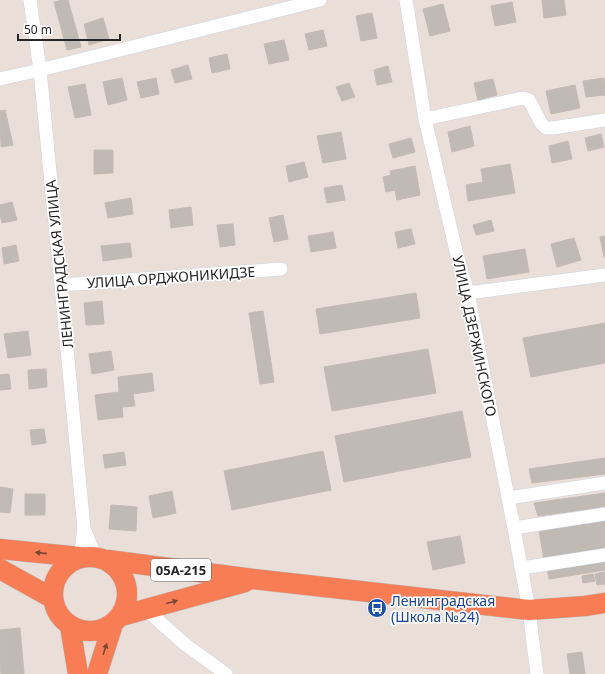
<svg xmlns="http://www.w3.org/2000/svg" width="605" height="674" font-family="'Noto Sans',sans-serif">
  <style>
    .building { fill: #c0bab4; stroke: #c4bab2 }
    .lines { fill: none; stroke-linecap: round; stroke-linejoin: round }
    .minor-casing { stroke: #cdd4e0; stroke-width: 14 }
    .highway-casing { stroke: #bebebe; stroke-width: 21 }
    .minor { stroke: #fff; stroke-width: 13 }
    .highway { stroke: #f87c54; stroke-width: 20 }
    .oneway { fill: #7a4838 }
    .labels { text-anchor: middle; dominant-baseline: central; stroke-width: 3.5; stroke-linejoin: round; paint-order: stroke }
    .shield { fill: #fff; stroke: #676767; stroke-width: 1 }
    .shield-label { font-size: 13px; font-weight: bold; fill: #262626 }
    .street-label { font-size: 14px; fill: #262626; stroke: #fff }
    .transit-label { font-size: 14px; fill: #164399; stroke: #fff; text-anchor: start }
  </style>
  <rect width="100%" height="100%" fill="#e9ded8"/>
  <!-- building -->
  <path class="building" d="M63 0H68L81 47 67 50 54 2Z
    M542 0H564L566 15 544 18Z
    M512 2 516 22 495 26 491 6Z
    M443 4 450 31 430 36 423 9Z
    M372 13 377 38 361 41 356 16Z
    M103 18 109 39 89 45 84 24Z
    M323 30 327 46 309 50 305 34Z
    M284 40 289 60 269 64 264 44Z
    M227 54 230 69 212 73 209 58Z
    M188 65 192 79 175 83 171 70Z
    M388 66 392 82 377 85 374 70Z
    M122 78 127 100 108 105 103 82Z
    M156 78 159 94 141 98 137 82Z
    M604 78 605 95 586 97 583 81Z
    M493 79 497 95 478 100 474 83Z
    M349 83 355 97 342 101 336 87Z
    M85 84 91 115 75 118 68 87Z
    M575 85 580 108 551 114 546 91Z
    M5 110 13 145 1 147 0 111Z
    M470 126 474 146 452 152 448 132Z
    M341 132 346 159 323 163 317 136Z
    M601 134 604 147 588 151 585 138Z
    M411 138 415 152 393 158 389 144Z
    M568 141 572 159 552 163 549 146Z
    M94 150H113V173L94 174Z
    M304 162 308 177 289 182 286 166Z
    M510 164 515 193 468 201 466 185 483 182 481 169Z
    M415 166 420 195 397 200 395 190 386 192 383 177 391 175 390 171Z
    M342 185 345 200 327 203 324 188Z
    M131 198 133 214 108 218 105 203Z
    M12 202 17 220 2 223 0 214V205Z
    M191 207 193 225 171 228 169 210Z
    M283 215 288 239 274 242 269 218Z
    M491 220 494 231 476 235 473 225Z
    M233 224 235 245 220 247 217 225Z
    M411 229 415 244 398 248 395 232Z
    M333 232 336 248 311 252 308 236Z
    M605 236V257H604L600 237Z
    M574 238 581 260 557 267 551 244Z
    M130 243 132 257 103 261 101 246Z
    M16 245 19 261 4 264 2 248Z
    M525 249 529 272 487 279 483 256Z
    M416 293 420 318 320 334 316 309Z
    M102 301 104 324 86 325 84 303Z
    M263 311 274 382 260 384 249 313Z
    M605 323V363L531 377 523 338Z
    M28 331 31 355 8 358 4 334Z
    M428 349 436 393 332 411 324 367Z
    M111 351 114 370 92 374 89 354Z
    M46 369 47 387 29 389 28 370Z
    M152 373 154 391 133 394 135 406 122 407 123 417 98 420 95 395 119 392 118 377Z
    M9 374 11 389 0 390V375Z
    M462 411 471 457 344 482 335 436Z
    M44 429 46 443 32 445 30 430Z
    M323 451 331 490 232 510 224 471Z
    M124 452 126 465 105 468 103 455Z
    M605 458V474L532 483 529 469Z
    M0 487 13 489 10 513 0 512Z
    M172 491 176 513 153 518 149 496Z
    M605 493V507L538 516 534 503Z
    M25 494H45V515H25Z
    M111 505 137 507 136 531 109 529Z
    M605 520V551L544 561 539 530Z
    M460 536 465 563 433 570 427 542Z
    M605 558V570L549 579 547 567Z
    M605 572V584L597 585 595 574Z
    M593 574 595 581 583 583 582 576Z
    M20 628 24 674H1L0 663V630Z
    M582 652 585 674H570L567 654Z"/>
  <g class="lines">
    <defs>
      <path id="minor" d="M30 0 40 70 61 285 84 529 80 557
        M406 0 425 119 456 251 468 293 514 528 529 610 537 674
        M0 79 40 70 320 0
        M425 119 523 98 529 100 541 123 546 128H553L605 120
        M61 285 281 269
        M468 293 605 275
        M508 498 605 483
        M514 528 605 514
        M85 531 95 556
        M522 568 605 555
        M145 609 186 645 226 674"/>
      <path id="highway" d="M0 549 80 557
        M53 594a37 37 0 1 1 74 0a37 37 0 1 1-74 0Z
        M108 560 253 579 529 610 585 606 605 603
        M0 569 52 598
        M121 616 245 582
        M70 626 78 674
        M97 674 113 624"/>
    </defs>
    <!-- minor casing -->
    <use href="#minor" class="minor-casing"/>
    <!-- highway casing -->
    <use href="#highway" class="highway-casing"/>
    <!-- minor -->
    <use href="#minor" class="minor"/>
    <!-- highway -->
    <use href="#highway" class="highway"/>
  </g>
  <!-- one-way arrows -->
  <defs><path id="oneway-solid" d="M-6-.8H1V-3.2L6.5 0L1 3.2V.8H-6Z"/></defs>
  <g class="oneway">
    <use href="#oneway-solid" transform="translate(41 553) rotate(-174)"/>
    <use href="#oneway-solid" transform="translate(172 602) rotate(-15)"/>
    <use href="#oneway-solid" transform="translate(105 649) rotate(-72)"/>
  </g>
  <!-- icons -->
  <defs>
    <symbol id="bus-disc" viewBox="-11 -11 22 22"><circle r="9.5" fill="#1a4fb4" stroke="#fff"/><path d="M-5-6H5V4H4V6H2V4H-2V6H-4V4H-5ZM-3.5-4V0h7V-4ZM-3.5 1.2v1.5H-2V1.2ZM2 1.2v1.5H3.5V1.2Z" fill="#fff"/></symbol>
  </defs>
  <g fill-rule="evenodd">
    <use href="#bus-disc" x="366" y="597" width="22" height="22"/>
  </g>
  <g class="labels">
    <!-- shield labels -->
    <rect class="shield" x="151" y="559" width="60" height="22" rx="3"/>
    <g class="shield-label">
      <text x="181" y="570">05А-215</text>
    </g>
    <!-- street labels -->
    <g class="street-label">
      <text transform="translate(59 264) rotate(-96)">ЛЕНИНГРАДСКАЯ УЛИЦА</text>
      <text transform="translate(171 277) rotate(-4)">УЛИЦА ОРДЖОНИКИДЗЕ</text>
      <text transform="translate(475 336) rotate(78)">УЛИЦА ДЗЕРЖИНСКОГО</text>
    </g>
    <!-- transit labels -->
    <g class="transit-label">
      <text x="391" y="600">Ленинградская<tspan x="391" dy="16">(Школа №24)</tspan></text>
    </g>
  </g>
  <!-- scale -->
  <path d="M18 34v6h102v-6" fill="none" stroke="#262626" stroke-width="2"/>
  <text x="24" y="34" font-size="12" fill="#262626" stroke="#ffffff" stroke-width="3" paint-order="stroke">50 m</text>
</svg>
